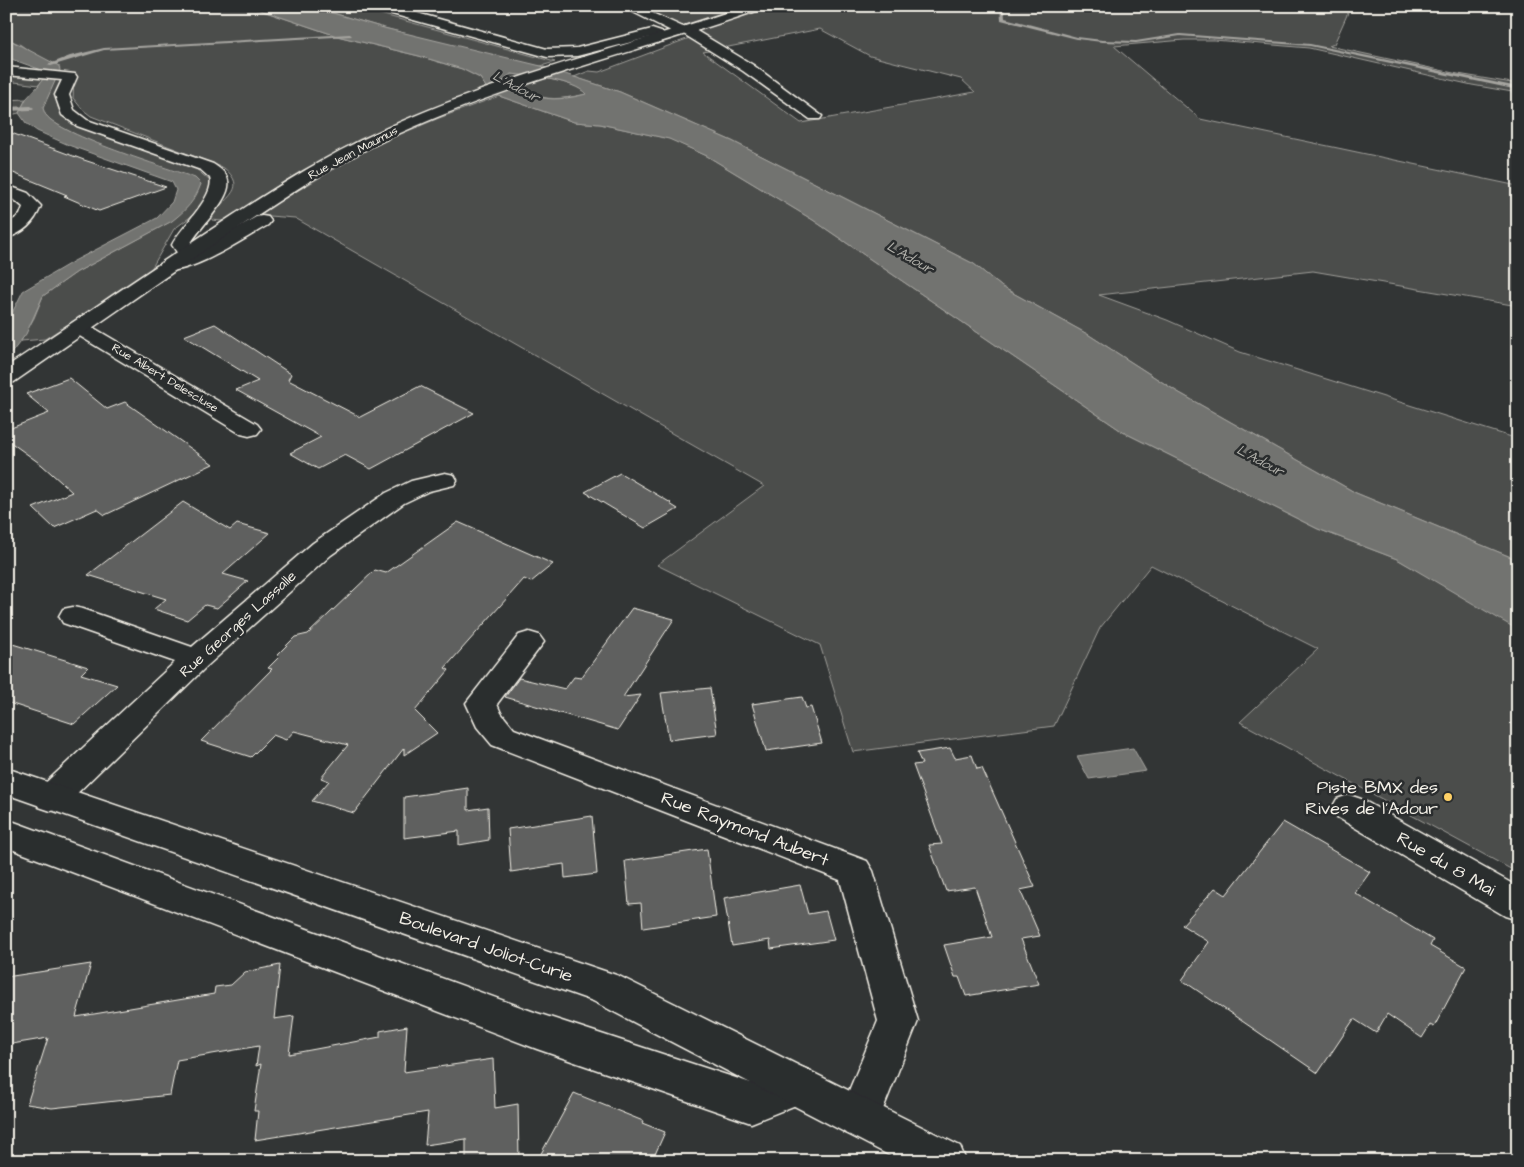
<svg xmlns="http://www.w3.org/2000/svg" width="1524" height="1167" font-family="'Architects Daughter',sans-serif">
  <style>
    .green { fill: #4b4d4c; stroke: #a09f9a; fill-rule: evenodd }
    .water { fill: #727370; stroke: #a6a5a0; fill-rule: evenodd }
    .lines { fill: none; stroke-linecap: round; stroke-linejoin: round }
    .stream { fill: #a6a5a0; fill-rule: evenodd }
    .building { fill: #5f605f; stroke: #f4f1e8 }
    .minor-casing { stroke: #f4f1e8; stroke-width: 3 }
    .major-casing { stroke: #f4f1e8; stroke-width: 3 }
    .minor { fill: #2a2d2e; fill-rule: evenodd }
    .major { fill: #2a2d2e; fill-rule: evenodd }
    .poi-dot { fill: #ffd166; stroke: #2a2d2e; stroke-width: 2 }
    .labels { text-anchor: middle; dominant-baseline: central; stroke-width: 5; stroke-linejoin: round; paint-order: stroke }
    .far-street-label { font-size: 12px; fill: #f4f1e8; stroke: #2a2d2e }
    .far-water-label { font-size: 14px; font-style: italic; fill: #b3b2ac; stroke: #2a2d2e }
    .street-label { font-size: 15px; fill: #f4f1e8; stroke: #2a2d2e }
    .near-poi-label { font-size: 18px; fill: #f4f1e8; stroke: #2a2d2e; text-anchor: end }
    .near-street-label { font-size: 18px; fill: #f4f1e8; stroke: #2a2d2e }
  </style>
  <rect width="100%" height="100%" fill="#323535"/>
  <filter id="ink" filterUnits="userSpaceOnUse"><feTurbulence type="fractalNoise" baseFrequency=".02" numOctaves="2"/><feDisplacementMap in="SourceGraphic" scale="10" xChannelSelector="R" yChannelSelector="G"/><feConvolveMatrix kernelMatrix="1 2 1 2 8 2 1 2 1" color-interpolation-filters="sRGB"/></filter>
  <g filter="url(#ink)">
    <!-- green -->
    <path class="green" d="M6 6H248L337 36 419 56 462 69 480 78 486 87 360 139 285 181 227 219 221 221 212 220C215 200 253 192 224 168L91 116 82 109 73 98 74 77 58 73 21 45 6 38Z
      M309 6H351L555 62 541 66 524 64 384 28Z
      M639 6H750L684 27Z
      M763 6H1351L1334 44 1329 46 1458 74 1518 84V93L1472 85 1309 48 1214 40H1184L1114 46 1200 119 1518 186V306L1313 271 1099 295 1167 320 1240 352 1518 439V560L1356 493 1176 391 1089 335 1002 287 974 264 732 141 620 92 574 77 589 71 599 72 700 34 697 30ZM820 29 870 56 961 79 975 92 801 123 703 52Z
      M6 74 46 76 39 85 6 81Z
      M511 74C530 76 574 80 587 94 570 97 552 102 536 95 526 92 516 82 506 76Z
      M56 77 61 80C57 106 51 107 76 125L194 167 210 181 209 189 204 203 189 218 174 229 150 271 45 339 21 341 34 318 43 296 77 272 172 221 201 184C172 173 61 136 46 115 45 115 43 108 43 108Z
      M499 96 574 122 600 124 670 139 707 156 813 220 1123 432 1318 529 1397 559 1518 627V873L1240 722 1318 649 1151 565 1100 628 1054 726 853 752 820 645 657 565 764 486 295 218 256 215 379 143 439 118Z
      M26 99 19 113 6 116V100Z"/>
    <!-- water -->
    <path class="water" d="M248 6H309L384 28 541 66 620 92 732 141 974 264 1002 287 1089 335 1176 391 1356 493 1518 560V630L1397 559 1318 529 1123 432 813 220 707 156 669 139 600 124 574 122 499 96 486 87 480 78 462 69 419 56 337 36ZM511 74C530 76 574 80 586 94 571 98 549 102 534 95 525 90 516 82 507 77Z
      M6 38 59 66 60 70 43 108C43 108 45 115 46 115 61 136 166 167 195 178L201 184C195 201 186 210 172 221L77 272 43 296 26 334 6 360V325L23 291 74 261 157 218 172 202 176 190 172 182 71 146 37 131 26 123 19 113 26 99 39 85 47 72 6 57Z
      M1133 748 1146 771 1089 779 1077 756Z"/>
    <g class="lines">
      <!-- stream -->
      <path class="stream" d="M1000 6H1004L1005 18 1077 37 1102 40 1136 41 1180 34 1310 44 1518 87V90L1310 46 1180 36 1136 43 1102 42 1077 39 1001 20Z
        M350 34 352 36 104 50 51 66 47 65 70 56 104 48Z
        M6 107 31 106 34 108 31 110 6 111Z"/>
    </g>
    <!-- building -->
    <path class="building" d="M6 131 84 160 166 187 99 211 64 196 67 195 6 170Z
      M215 324 291 374 288 380 360 417 420 386 474 413 371 469 345 455 318 469 290 453 321 437 236 390 258 381 184 336Z
      M69 378 107 409 125 402 213 464 105 515 97 509 54 528 33 508 72 492 42 465 6 439V430L49 413 26 394Z
      M620 473 671 503 670 504 678 509 645 528 585 492Z
      M183 502 230 530 237 524 270 533 223 574 248 581 217 608 205 605 187 620 154 609 166 599 88 575Z
      M458 522 553 564 531 582 524 579 445 668 449 670 415 711 437 733 404 755V748L354 813 312 801 329 781 321 778 348 745 294 731 286 740 273 735 251 757 201 741 272 669 268 668 280 656 277 655 295 637 308 634 375 570 386 573Z
      M632 608 674 619 623 697 641 695 618 730 505 697 519 678 565 689 574 677 581 678Z
      M6 642 88 667 81 674 117 685 74 724 6 702Z
      M710 688 717 734 669 740 661 693Z
      M802 697 806 708 811 707 822 743 766 751 752 704Z
      M950 748 955 758 972 755 977 769 982 768 1035 887 1020 890 1040 936 1021 939 1039 984 966 996 959 977H955L944 945 992 937 975 887 946 891 929 845 942 844 913 765 922 764 917 753Z
      M468 788V810L488 807 489 840 459 845V831L404 838V797Z
      M592 816 597 874 565 878 564 864 511 872 508 829Z
      M1283 822 1370 872 1355 893 1433 940 1430 946 1466 967 1434 1027 1430 1025 1422 1038 1387 1014 1376 1033 1354 1019 1318 1073 1182 980 1209 942 1182 925 1215 888 1226 895Z
      M707 849 716 917 643 928 641 903 629 904 625 861Z
      M800 885 808 914 826 911 834 940 771 949 770 940 732 946 724 898Z
      M91 964 76 1017 214 994 215 987 231 985 245 972 280 965 274 1019 294 1016 289 1054 380 1037V1031L407 1026 404 1072 493 1059 495 1108 518 1104 519 1161H466V1139L425 1145 428 1112 255 1140 258 1111H254L261 1064 256 1066 259 1046 177 1060 170 1095 52 1108 27 1104 48 1038 6 1045V977Z
      M574 1093 643 1121 642 1123 665 1132 652 1161H537Z"/>
    <g class="lines">
      <defs>
        <path id="minor" d="M372 6H392L547 49 577 48 652 29 667 34 669 37 663 41 651 37 577 56 547 57 374 9Z
          M621 6H637L683 27H690L753 65 822 116 820 119H810L743 71 682 33H675Z
          M6 67 75 74 77 77 69 95 74 110 87 120 213 164C219 168 227 173 228 181 232 199 198 228 190 245L195 252 256 217 262 216 268 217 271 221 268 225C245 238 189 276 163 270L161 266 163 262 180 257 172 245C180 228 216 196 210 178L201 170 77 126 62 115 55 95 62 80 6 75Z
          M6 185 28 193 41 206C35 222 23 234 6 238V225L20 215 23 207 16 201 6 196Z
          M80 322 87 324 257 424 261 429 257 434 249 436 241 434 73 332 70 328 73 324Z
          M445 473 454 475 457 480 454 485 429 491 404 503 331 555 207 666 63 807 51 811 39 807 34 798 39 789 175 662 63 623 59 616 63 609 73 607 83 609 192 647 313 543 386 493 411 481Z
          M529 632 539 635 544 642 497 704 501 713 514 729 867 861 873 871 918 1021 874 1132 859 1138 844 1132 838 1117 878 1021 840 880 492 745 477 727 466 703 519 635Z
          M1349 795 1361 799 1518 887V920L1505 916 1337 817 1332 808 1337 799Z
          M6 819 537 1013 751 1083 796 1065 811 1071 817 1085 811 1099 751 1123 537 1049 6 847Z"/>
        <path id="major" d="M746 6H764L762 9C636 53 504 83 383 141 334 164 289 194 244 224 167 275 91 329 14 382L6 384V367C83 316 158 264 235 214 279 186 324 157 372 135 491 78 621 49 746 6Z
          M6 768 619 976 960 1146 966 1161H900L593 1001 6 794Z"/>
      </defs>
      <!-- minor casing -->
      <use href="#minor" class="minor-casing"/>
      <!-- major casing -->
      <use href="#major" class="major-casing"/>
      <!-- minor -->
      <use href="#minor" class="minor"/>
      <!-- major -->
      <use href="#major" class="major"/>
    </g>
  </g>
  <!-- markers -->
  <circle class="poi-dot" cx="1448" cy="797" r="5"/>
  <g class="labels">
    <!-- far-street labels -->
    <g class="far-street-label">
      <text transform="translate(353 153) rotate(-28)">Rue Jean Maumus</text>
      <text transform="translate(165 378) rotate(31)">Rue Albert Delescluse</text>
    </g>
    <!-- far-water labels -->
    <g class="far-water-label">
      <text transform="translate(516 87) rotate(28)">L'Adour</text>
      <text transform="translate(910 258) rotate(30)">L'Adour</text>
      <text transform="translate(1260 461) rotate(28)">L'Adour</text>
    </g>
    <!-- street labels -->
    <g class="street-label">
      <text transform="translate(238 624) rotate(-42)">Rue Georges Lassalle</text>
    </g>
    <!-- near-poi labels -->
    <g class="near-poi-label">
      <text x="1438" y="787">Piste BMX des<tspan x="1438" dy="21">Rives de l'Adour</tspan></text>
    </g>
    <!-- near-street labels -->
    <g class="near-street-label">
      <text transform="translate(745 829) rotate(21)">Rue Raymond Aubert</text>
      <text transform="translate(1446 864) rotate(30)">Rue du 8 Mai</text>
      <text transform="translate(486 947) rotate(19)">Boulevard Joliot-Curie</text>
    </g>
  </g>
  <!-- margin -->
  <rect width="1524" height="1167" fill="none" stroke="#2a2d2e" stroke-width="25"/>
  <rect x="12" y="12" width="1499" height="1142" fill="none" stroke="#f4f1e8" stroke-width="2" filter="url(#ink)"/>
</svg>
